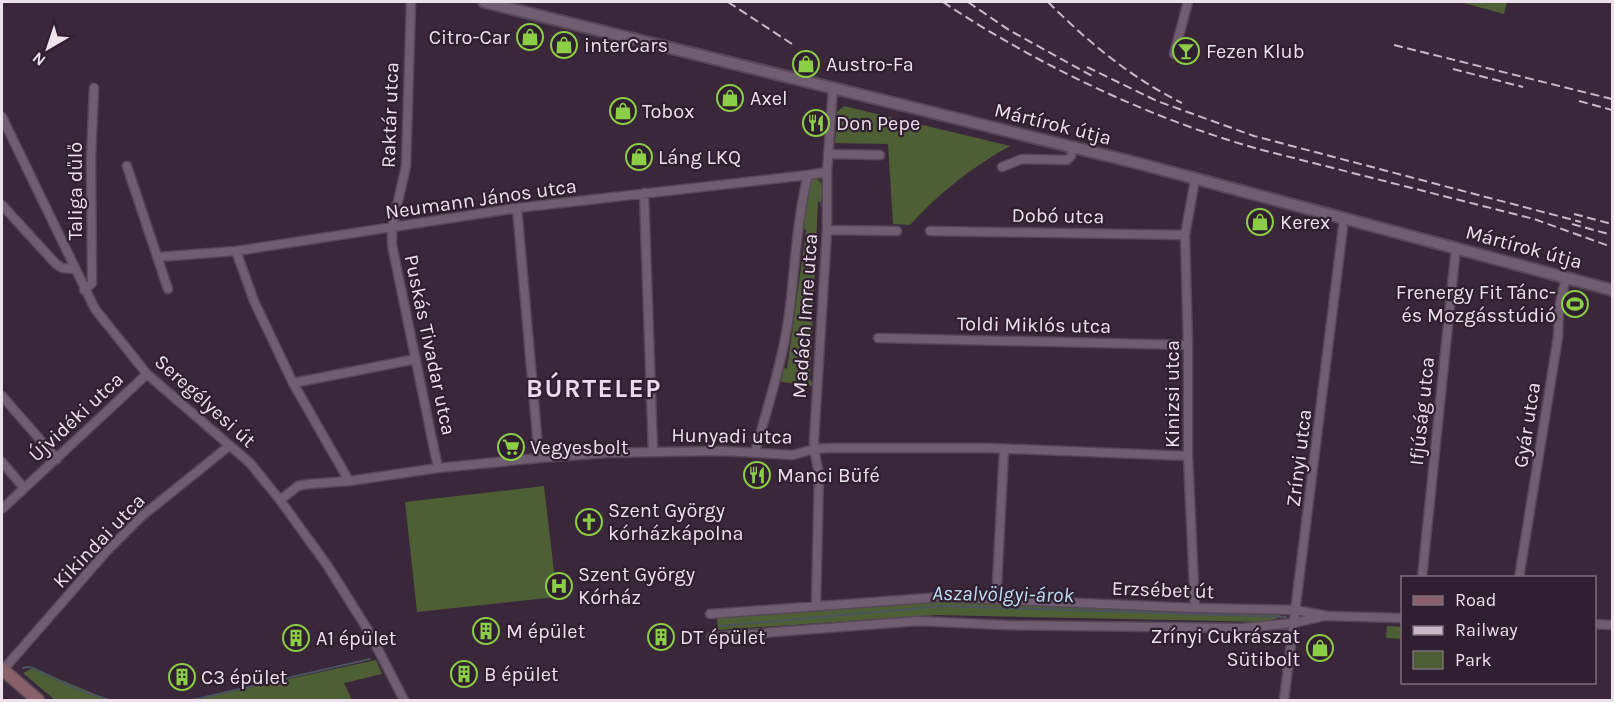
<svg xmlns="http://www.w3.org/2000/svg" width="1614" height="702" font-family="Karla,sans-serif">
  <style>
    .green { fill: #4e5e35 }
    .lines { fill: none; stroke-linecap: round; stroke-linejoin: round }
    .stream { stroke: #4a545f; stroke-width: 2 }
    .minor-casing { stroke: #564756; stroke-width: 11 }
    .tertiary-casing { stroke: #564756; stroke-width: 14 }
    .secondary-casing { stroke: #564756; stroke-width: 15 }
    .minor { stroke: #715d70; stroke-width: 8 }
    .tertiary { stroke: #715d70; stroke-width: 10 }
    .secondary { stroke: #8a616b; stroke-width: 12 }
    .rail { stroke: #c8bac7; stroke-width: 2; stroke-dasharray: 9 4.5; stroke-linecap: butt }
    .labels { text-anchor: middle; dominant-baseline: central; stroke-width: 4.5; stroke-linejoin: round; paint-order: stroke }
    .poi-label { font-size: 20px; fill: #ede1ec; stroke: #301f30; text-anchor: start }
    .street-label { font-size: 20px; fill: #ede1ec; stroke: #301f30 }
    .water-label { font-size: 21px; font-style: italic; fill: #bcdef3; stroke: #301f30 }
    .district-label { font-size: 26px; font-weight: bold; letter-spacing: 1.5px; fill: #efd7ee; stroke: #301f30 }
  </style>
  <rect width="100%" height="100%" fill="#3a283a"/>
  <!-- green -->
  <path class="green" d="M1460 2H1507L1504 14Z
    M844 106 1010 146C972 167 939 193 910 225L893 224 888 144 835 143 837 112Z
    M814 176C825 183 822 191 821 203L818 201 810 379 814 386 781 382 783 367 787 369 806 231 802 225 804 183Z
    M544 486 557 597 417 612 405 502Z
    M934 598 1281 611 1280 617 1267 622 937 615 718 630 717 616Z
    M1387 626 1402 627V639L1386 638Z
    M376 660 382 674 344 683 352 700H193Z
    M33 668 109 700H55L23 673Z"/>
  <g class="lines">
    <!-- stream -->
    <path class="stream" d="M720 626 942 606 1286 617
      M23 668 27 667 33 668 77 689 109 700
      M192 700 370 659"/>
    <defs>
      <path id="minor" d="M411 2 406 166 392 228V245L438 468
        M1174 54 1188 2
        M2 117 95 309 147 374 250 463 280 500 327 565 368 630 404 700
        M828 154 880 155
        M127 166 168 289
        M1002 167 1022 159 1067 160 1071 156 1073 148
        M644 193 653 452
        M2 205 55 263 62 268 74 269
        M517 208 539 458
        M827 230 897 231
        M930 231 1185 235
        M236 251 254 301 293 383 349 481
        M158 257 236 251 517 208 808 175
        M84 290 92 283 91 158 94 88
        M878 338 1188 345
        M293 383 416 359
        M2 396 57 459
        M755 452C767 409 781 366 788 322 795 273 796 223 808 175L827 172
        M2 462 24 488
        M280 500 298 486 309 484 349 481 438 468 539 458 606 453 653 452 723 451 793 455 814 449 828 448H989L1188 456
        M2 509 147 374
        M1422 578 1456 247
        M1519 578 1558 337 1559 308 1566 277
        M1000 599 997 585 1004 449
        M816 606 819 474 814 449V440L827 230V172L833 88
        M1195 608 1188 456V345L1185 235 1195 180
        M710 614 942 597 1195 608 1296 610 1327 616 1402 618
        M1594 624 1612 625
        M711 637 918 621 1005 625 1242 628 1294 623 1324 616
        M3 670 106 552 142 516 229 446
        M1284 700 1344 219"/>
      <path id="tertiary" d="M484 2 1137 163 1612 290"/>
      <path id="secondary" d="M2 669 38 700"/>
    </defs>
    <!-- minor casing -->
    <use href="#minor" class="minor-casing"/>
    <!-- tertiary casing -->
    <use href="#tertiary" class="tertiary-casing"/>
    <!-- secondary casing -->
    <use href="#secondary" class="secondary-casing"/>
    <!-- minor -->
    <use href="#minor" class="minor"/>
    <!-- tertiary -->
    <use href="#tertiary" class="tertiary"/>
    <!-- secondary -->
    <use href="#secondary" class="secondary"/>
    <!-- rail -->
    <path class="rail" d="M728 2 792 44
      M943 2C1037 65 1157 122 1266 151L1534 219 1612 247
      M968 2 1009 30 1092 76
      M1048 2C1087 41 1131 78 1182 103
      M1394 45 1612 99
      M1087 67 1157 101 1254 136 1581 222
      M1453 69 1523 87
      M1579 101 1612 110
      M1574 214 1612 224
      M1572 224 1612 235"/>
  </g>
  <!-- icons -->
  <defs>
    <symbol id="shop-ring" viewBox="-11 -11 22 22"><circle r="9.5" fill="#301f30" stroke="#8cce45" stroke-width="1.5"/><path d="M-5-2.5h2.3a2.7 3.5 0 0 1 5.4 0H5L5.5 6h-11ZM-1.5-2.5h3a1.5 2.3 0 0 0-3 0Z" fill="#8cce45"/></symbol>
    <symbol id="bar-ring" viewBox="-11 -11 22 22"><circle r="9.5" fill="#301f30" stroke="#8cce45" stroke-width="1.5"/><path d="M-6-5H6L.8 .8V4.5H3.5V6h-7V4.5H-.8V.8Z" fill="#8cce45"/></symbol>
    <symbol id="restaurant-ring" viewBox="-11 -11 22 22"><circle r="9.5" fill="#301f30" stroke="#8cce45" stroke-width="1.5"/><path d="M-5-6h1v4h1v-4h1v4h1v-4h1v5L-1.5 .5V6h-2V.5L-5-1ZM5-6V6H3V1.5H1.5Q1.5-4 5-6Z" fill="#8cce45"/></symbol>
    <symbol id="stadium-ring" viewBox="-11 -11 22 22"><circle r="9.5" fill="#301f30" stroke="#8cce45" stroke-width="1.5"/><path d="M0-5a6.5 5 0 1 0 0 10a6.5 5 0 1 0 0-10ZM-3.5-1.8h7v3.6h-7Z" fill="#8cce45"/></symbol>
    <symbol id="supermarket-ring" viewBox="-11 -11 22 22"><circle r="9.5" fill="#301f30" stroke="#8cce45" stroke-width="1.5"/><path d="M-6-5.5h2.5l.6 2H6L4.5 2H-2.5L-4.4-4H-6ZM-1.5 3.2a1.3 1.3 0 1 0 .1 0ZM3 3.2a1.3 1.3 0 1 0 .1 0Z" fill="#8cce45"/></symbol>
    <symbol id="church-ring" viewBox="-11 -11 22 22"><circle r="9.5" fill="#301f30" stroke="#8cce45" stroke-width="1.5"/><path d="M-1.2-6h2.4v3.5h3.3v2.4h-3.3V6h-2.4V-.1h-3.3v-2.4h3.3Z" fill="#8cce45"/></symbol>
    <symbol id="hospital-ring" viewBox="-11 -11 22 22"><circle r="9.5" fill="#301f30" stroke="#8cce45" stroke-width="1.5"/><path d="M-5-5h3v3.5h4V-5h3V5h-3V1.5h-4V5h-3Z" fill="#8cce45"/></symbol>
    <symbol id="building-ring" viewBox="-11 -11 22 22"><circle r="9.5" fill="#301f30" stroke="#8cce45" stroke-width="1.5"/><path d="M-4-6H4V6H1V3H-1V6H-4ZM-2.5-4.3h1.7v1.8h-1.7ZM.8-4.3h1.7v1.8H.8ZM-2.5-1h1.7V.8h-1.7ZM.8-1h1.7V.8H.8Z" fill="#8cce45"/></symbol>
  </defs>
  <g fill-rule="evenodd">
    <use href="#shop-ring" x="515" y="22" width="30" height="30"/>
    <use href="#shop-ring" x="549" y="30" width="30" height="30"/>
    <use href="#bar-ring" x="1171" y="36" width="30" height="30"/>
    <use href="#shop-ring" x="791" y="49" width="30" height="30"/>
    <use href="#shop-ring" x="715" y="83" width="30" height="30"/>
    <use href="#shop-ring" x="608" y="96" width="30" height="30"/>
    <use href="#restaurant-ring" x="801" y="108" width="30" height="30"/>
    <use href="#shop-ring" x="624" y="142" width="30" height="30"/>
    <use href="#shop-ring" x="1245" y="207" width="30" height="30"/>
    <use href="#stadium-ring" x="1560" y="289" width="30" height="30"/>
    <use href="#supermarket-ring" x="496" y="432" width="30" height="30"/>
    <use href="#restaurant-ring" x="742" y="460" width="30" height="30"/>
    <use href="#church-ring" x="574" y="507" width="30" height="30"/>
    <use href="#hospital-ring" x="544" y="571" width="30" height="30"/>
    <use href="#building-ring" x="471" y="616" width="30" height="30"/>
    <use href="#building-ring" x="646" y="622" width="30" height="30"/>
    <use href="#building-ring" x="281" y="623" width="30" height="30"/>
    <use href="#shop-ring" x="1305" y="633" width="30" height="30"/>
    <use href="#building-ring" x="449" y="659" width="30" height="30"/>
    <use href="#building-ring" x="167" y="662" width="30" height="30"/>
  </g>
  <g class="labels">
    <!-- poi labels -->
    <g class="poi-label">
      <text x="510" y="37" text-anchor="end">Citro-Car</text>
      <text x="584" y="45">interCars</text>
      <text x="1206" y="51">Fezen Klub</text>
      <text x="826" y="64">Austro-Fa</text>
      <text x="750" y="98">Axel</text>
      <text x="642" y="111">Tobox</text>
      <text x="836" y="123">Don Pepe</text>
      <text x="658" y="157">Láng LKQ</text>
      <text x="1280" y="222">Kerex</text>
      <text x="1556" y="292" text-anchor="end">Frenergy Fit Tánc-<tspan x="1556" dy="23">és Mozgásstúdió</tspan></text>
      <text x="530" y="447">Vegyesbolt</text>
      <text x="777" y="475">Manci Büfé</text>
      <text x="608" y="510">Szent György<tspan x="608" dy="23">kórházkápolna</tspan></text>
      <text x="578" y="574">Szent György<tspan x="578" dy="23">Kórház</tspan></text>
      <text x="506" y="631">M épület</text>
      <text x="1300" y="636" text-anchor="end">Zrínyi Cukrászat<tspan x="1300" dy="23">Sütibolt</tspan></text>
      <text x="680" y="637">DT épület</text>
      <text x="316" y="638">A1 épület</text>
      <text x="484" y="674">B épület</text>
      <text x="201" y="677">C3 épület</text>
    </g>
    <!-- street labels -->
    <g class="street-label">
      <text transform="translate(390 115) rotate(-88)">Raktár utca</text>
      <text transform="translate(1053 124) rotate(14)">Mártírok útja</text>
      <text transform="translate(75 191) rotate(-90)">Taliga dűlő</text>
      <text transform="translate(481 199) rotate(-8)">Neumann János utca</text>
      <text transform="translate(1058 216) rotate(1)">Dobó utca</text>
      <text transform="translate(1524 247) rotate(15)">Mártírok útja</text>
      <text transform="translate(805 316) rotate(-86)">Madách Imre utca</text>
      <text transform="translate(1034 325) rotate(1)">Toldi Miklós utca</text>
      <text transform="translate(430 345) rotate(78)">Puskás Tivadar utca</text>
      <text transform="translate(1172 394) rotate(-90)">Kinizsi utca</text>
      <text transform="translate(205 401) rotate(42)">Seregélyesi út</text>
      <text transform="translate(1422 411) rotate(-84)">Ifjúság utca</text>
      <text transform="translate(76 417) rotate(-43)">Újvidéki utca</text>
      <text transform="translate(1527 425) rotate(-81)">Gyár utca</text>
      <text transform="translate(732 436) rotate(1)">Hunyadi utca</text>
      <text transform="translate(1299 458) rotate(-83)">Zrínyi utca</text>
      <text transform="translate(99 541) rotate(-46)">Kikindai utca</text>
      <text transform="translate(1163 590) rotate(2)">Erzsébet út</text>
    </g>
    <!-- water labels -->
    <g class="water-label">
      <text transform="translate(1003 594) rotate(1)">Aszalvölgyi-árok</text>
    </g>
    <!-- district labels -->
    <g class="district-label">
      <text x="594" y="388">BÚRTELEP</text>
    </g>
  </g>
  <!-- border -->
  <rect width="1614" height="702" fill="none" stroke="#ede1ec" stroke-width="6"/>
  <!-- legend -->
  <rect x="1401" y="576" width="195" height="108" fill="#301f30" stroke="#7c6d7b" stroke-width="1.5"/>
  <rect x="1413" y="596" width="30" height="9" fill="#8a616b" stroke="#7c6d7b" stroke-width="1.5"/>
  <text x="1455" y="606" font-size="18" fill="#ede1ec">Road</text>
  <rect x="1413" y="626" width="30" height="9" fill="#c8bac7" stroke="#7c6d7b" stroke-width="1.5"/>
  <text x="1455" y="636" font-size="18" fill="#ede1ec">Railway</text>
  <rect x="1413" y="651" width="30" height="18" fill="#4e5e35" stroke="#7c6d7b" stroke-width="1.5"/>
  <text x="1455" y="666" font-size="18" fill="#ede1ec">Park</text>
  <!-- north arrow -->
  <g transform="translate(48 48) rotate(219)" stroke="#301f30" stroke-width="4.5" paint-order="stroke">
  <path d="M0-4.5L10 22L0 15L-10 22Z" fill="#ede1ec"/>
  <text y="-9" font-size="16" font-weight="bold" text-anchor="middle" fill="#ede1ec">N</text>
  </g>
</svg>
